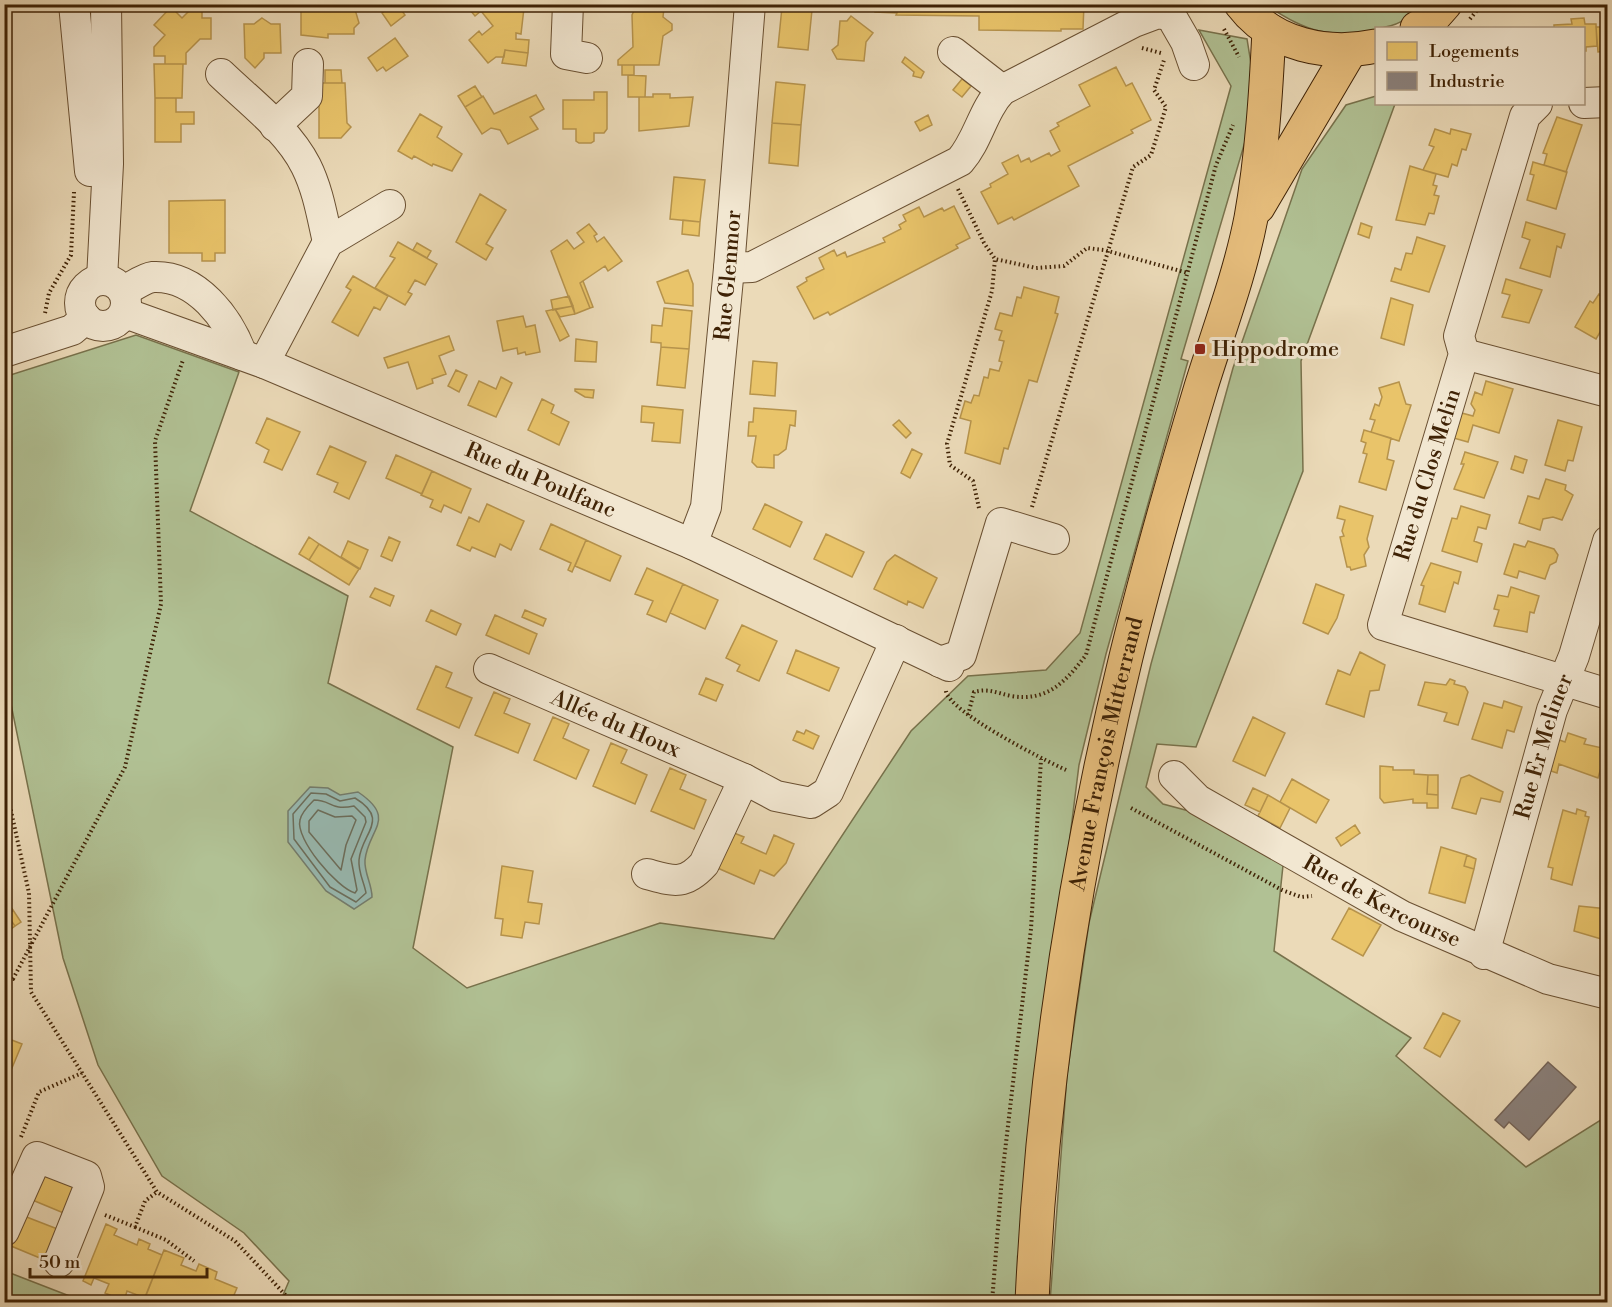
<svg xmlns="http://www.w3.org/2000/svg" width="1612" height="1307" font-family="'Libre Bodoni',serif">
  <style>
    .green { fill: #b1c194; stroke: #78724c; stroke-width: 1.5 }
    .water { fill: #98bab2; stroke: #747d6d; stroke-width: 1.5 }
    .homes { fill: #e9c46a; stroke: #b6934c; stroke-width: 1.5 }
    .industry { fill: #8a817c; stroke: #746458; stroke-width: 1.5 }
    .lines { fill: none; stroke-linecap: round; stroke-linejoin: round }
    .shore { stroke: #6c6e5c; stroke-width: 1.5 }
    .minor-casing { stroke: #6a5032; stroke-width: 32 }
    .major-casing { stroke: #3f2205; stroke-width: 35 }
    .path { stroke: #3f2205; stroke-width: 4; stroke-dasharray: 1.5 3; stroke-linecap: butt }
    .minor { stroke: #f2e7d1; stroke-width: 30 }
    .major { stroke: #e6bd7c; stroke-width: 33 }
    .poi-dot { fill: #8f2418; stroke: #f2e7d1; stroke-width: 2 }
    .labels { text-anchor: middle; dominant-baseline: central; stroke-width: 6; stroke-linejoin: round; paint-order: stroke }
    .street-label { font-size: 22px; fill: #3f2205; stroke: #f2e7d1 }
    .poi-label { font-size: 22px; fill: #3f2205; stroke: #f2e7d1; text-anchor: start }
  </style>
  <rect width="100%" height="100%" fill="#ebdab8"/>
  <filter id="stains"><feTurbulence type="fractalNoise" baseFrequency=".00333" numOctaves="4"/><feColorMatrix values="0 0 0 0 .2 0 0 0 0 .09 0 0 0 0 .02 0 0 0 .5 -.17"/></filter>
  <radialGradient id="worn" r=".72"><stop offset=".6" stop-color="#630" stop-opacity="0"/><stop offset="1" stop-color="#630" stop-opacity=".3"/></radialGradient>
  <!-- green -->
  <path class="green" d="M1266 5H1426C1412 16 1396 28 1376 28V31C1324 36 1311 34 1266 5Z
    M1199 30 1247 39 1257 101 1181 359 1188 361 1106 654 1079 765 1022 1220 1016 1302H280L289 1281 244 1233 162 1176 98 1065 63 958 5 675 4 377 136 335 239 372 190 511 348 596 328 683 453 747 413 948 467 988 660 923 774 939 911 731 968 676 1046 670 1080 633 1231 86Z
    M1376 96V104H1395L1301 361 1303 471 1196 747 1157 744 1146 787 1163 804 1286 837 1274 951 1411 1038 1396 1056 1526 1167 1607 1116V1302H1050L1067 1075 1089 923 1151 664 1233 368 1302 169 1346 105Z
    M5 1271 85 1302H5Z"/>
  <!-- water -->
  <path class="water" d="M310 787 328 788 340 795 358 792C398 819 368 829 365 860 364 873 372 884 372 897L354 909 326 891 288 842V811Z"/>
  <!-- homes -->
  <path class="homes" d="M394 4H397L405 15 391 26 382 13Z
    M465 4H504L524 8 521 34 516 33V39L529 40 528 53 505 50 504 57H496L488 63 469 40 479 31 482 35 493 26 481 11 475 16Z
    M637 4H660L664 8 663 17 672 24V30L663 36 659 65H618V60L633 47 632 15Z
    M875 4H1084L1083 29H1061V31L979 30V16L896 15 897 13 875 12Z
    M301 6H354L359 23 354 28V34H328V38L301 35Z
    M171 7 182 18 193 7H202V18H211V39H200L186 53V64H165V56H154V47L165 35 154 25Z
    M782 7 812 10 808 50 778 47Z
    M851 16 873 33 866 42 864 61 837 59 832 50 838 45 840 21H847Z
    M262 18 271 24H280L281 53H264V58L255 68 245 58 244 24H254Z
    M1584 18 1585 24H1596L1597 46 1586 47V51H1584V28H1554V25L1572 24 1571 19Z
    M1596 27H1608V51L1598 52Z
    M395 38 408 56 386 71 383 67 377 71 368 58Z
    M505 50 528 53 526 66 502 63Z
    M905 57 924 72 921 78 913 76 914 72 902 62Z
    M154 64H183L182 98H155Z
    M622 65H634V75H622Z
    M1116 67 1126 86 1132 83 1151 120 1131 130 1133 133 1068 166 1079 186 1014 220 1012 217 998 224 981 192 991 187 990 184 1008 174 1002 163 1018 155 1021 162 1029 158 1031 162 1049 153 1051 156 1060 151 1050 131 1059 126 1057 123 1090 106 1079 85Z
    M325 70H341L342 83H325Z
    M628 75 646 76 645 97H628Z
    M962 79 971 86 962 97 953 90Z
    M776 82 805 85 801 125 772 123Z
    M319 83H345L347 123 351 127 341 138H319Z
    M475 86 482 97 465 107 458 96Z
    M594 92H607V129L604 133H594V141L591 143H579L576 141V129H563V100H594Z
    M653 94H670V98L693 97 689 126 639 131V97H653Z
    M536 95 544 109 530 117 538 129 508 144 500 130 491 128 482 134 465 107 483 96 494 114Z
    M155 98H176V112H194V124H181V142H155Z
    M420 114 442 127 437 137 462 154 452 171 433 164 432 166 414 156 412 159 398 151Z
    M928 115 932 125 920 131 915 122Z
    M1557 117 1582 125 1566 172 1544 165 1547 154 1543 153Z
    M772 123 801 125 798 166 769 163Z
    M1435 129 1450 134 1451 129 1471 134 1466 150 1462 149 1457 166 1452 164 1448 177 1423 170 1434 147 1429 145Z
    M1533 162 1567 172 1556 209 1527 200 1534 175 1530 174Z
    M1410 166 1436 174 1433 185 1437 186 1434 195 1439 196 1434 214 1429 213 1425 225 1396 220Z
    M674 177 705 180 700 222 670 219Z
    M480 194 506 210 486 244 493 248 486 260 456 242Z
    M225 200V253H215V261H202V253H169V201Z
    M954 206 970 238 956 245 958 248 830 315 828 312 814 319 797 287 807 281 806 278 824 269 819 258 834 250 837 256 845 252 847 257 885 242 883 238 901 229 899 225 906 221 903 215 919 207 924 217 942 208 944 211Z
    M683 220 700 222 699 236 682 234Z
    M1526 222 1565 234 1561 248 1557 246 1550 277 1520 268 1530 240 1522 237Z
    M1361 223 1372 227 1369 238 1358 234Z
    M589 224 597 234 594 236 597 242 604 237 622 261 608 271 605 266 580 283 590 308 575 314 551 251 567 240 574 249 584 242 577 233Z
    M1417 237 1445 246 1429 292 1391 281 1395 268 1401 270 1406 253 1412 254Z
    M398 242 437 264 425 285 415 280 408 292 412 294 405 305 375 288 395 258 390 256Z
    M417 243 431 251 427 258 413 250Z
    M688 270 693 284V306L665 303 657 282Z
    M353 276 388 296 380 310 374 307 358 336 332 322 351 290 346 287Z
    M1506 279 1542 290 1529 323 1502 317 1510 295 1502 293Z
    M583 281 593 307 590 308 580 283Z
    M1024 287 1059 297 1055 313 1058 314 1037 382 1029 380 1008 449 1004 448 1000 464 965 453 971 421 960 418 965 401 971 403 974 395 979 396 984 377 988 378 990 369 999 371 1002 362 999 361 1004 341 999 340 1002 331 995 329 997 322 1000 313 1012 316 1017 297 1021 298Z
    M1599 294 1608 299V325L1605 324 1596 339 1575 327 1590 301 1593 303Z
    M569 296 573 306 553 310 551 300Z
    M1391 298 1413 305 1404 345 1381 338Z
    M573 306 575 314 560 317 555 309Z
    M664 308 692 311 689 349 661 347V343L651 342 652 325 662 326Z
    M555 309 569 336 560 341 546 311Z
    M523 316 526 327 535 325 540 352 526 355 525 352 518 354 517 348 503 351 497 321Z
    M449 336 454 350 439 356 446 374 432 379 433 383 417 389 408 362 388 368 384 358Z
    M576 339 597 342 596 362 575 361Z
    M661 347 689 349 685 388 657 385Z
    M753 361 777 363 775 396 750 394Z
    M456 370 467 375 459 392 448 386Z
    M501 377 512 383 496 417 468 405 479 381 496 389Z
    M1486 381 1513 389 1499 433 1473 425 1468 442 1450 437 1458 412 1473 416 1475 410 1471 404 1475 392 1482 395Z
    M1399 382 1406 404 1411 405 1399 441 1371 432 1375 420 1370 419 1375 404 1379 406 1382 397 1379 388Z
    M575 389 594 390 593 398 585 397 575 391Z
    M542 399 554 405 551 413 569 422 559 445 528 430Z
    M642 406 683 410 680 443 652 441 654 423 641 422Z
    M754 408 796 411 795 426 790 425 786 449 778 455H774V468L757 467 752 462 756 436H748L749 422H753Z
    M267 418 300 432 282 470 264 462 269 450 256 443Z
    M899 420 911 433 906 438 893 425Z
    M1558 420 1582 427 1573 461 1568 460 1565 471 1545 465Z
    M1364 430 1391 438 1387 459 1394 461 1386 490 1359 482 1367 454 1363 453 1366 443 1361 441Z
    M330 446 366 462 349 499 334 492 338 483 317 474Z
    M912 449 922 454 910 478 901 473Z
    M1465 452 1498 462 1484 498 1454 489 1464 464H1461Z
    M396 455 432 471 422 494 386 478Z
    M1515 456 1527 460 1523 473 1511 469Z
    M432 471 471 489 461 513 444 505 441 512 430 507 433 500 421 495Z
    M1546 479 1566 485 1565 490 1573 495 1562 520 1553 517 1543 519 1540 530 1519 523 1528 496 1539 499Z
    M487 504 524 521 511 550 500 544 495 557 472 547 470 551 457 545 469 517 479 522Z
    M765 504 802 522 790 547 753 529Z
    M1340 506 1373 516 1367 539 1369 547 1364 555 1366 566 1351 570 1350 567H1347L1340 537 1344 536 1342 531 1345 520 1337 518Z
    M1461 506 1490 515 1486 529 1478 527 1474 541 1482 544 1477 562 1442 551 1452 518 1457 519Z
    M551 524 586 540 572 572 568 570 571 563 540 549Z
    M826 534 864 552 852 577 814 559Z
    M309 537 319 544 309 560 299 554Z
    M389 537 400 542 392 561 381 556Z
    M586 540 621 556 610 581 575 566Z
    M348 541 368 550 360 569 341 557Z
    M1528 541 1554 549 1558 555 1556 562 1550 565 1545 579 1519 571 1517 578 1504 574 1514 544 1525 547Z
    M319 544 359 569 349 585 309 560Z
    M895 555 937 578 923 608 908 601 907 605 874 589 887 562Z
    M1431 563 1461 572 1458 584 1454 582 1445 612 1419 604 1424 586 1421 585Z
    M647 568 683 584 666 622 647 614 653 601 635 594Z
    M683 584 718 600 705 629 670 613Z
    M1316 584 1344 595 1337 618 1328 634 1303 623Z
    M1511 587 1539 596 1534 613 1530 612 1527 632 1494 626 1499 610 1494 609 1498 595 1508 597Z
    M375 588 394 596 390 606 370 597Z
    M431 610 461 624 456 635 426 621Z
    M525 610 546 619 543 626 522 617Z
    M495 615 537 634 529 654 486 635Z
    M742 625 777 641 759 681 737 671 740 665 726 658Z
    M796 650 839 668 829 691 787 673Z
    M1360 652 1385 665 1379 690 1370 691 1364 717 1326 704 1338 670 1350 675Z
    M436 666 452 673 446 687 472 698 459 728 417 709Z
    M706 678 723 685 716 701 699 694Z
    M1450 679 1455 681 1454 684 1465 687 1468 692 1458 725 1444 721 1447 713 1418 705 1425 682 1446 685Z
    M494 692 510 699 504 713 530 724 518 753 475 735Z
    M1504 701 1522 707 1514 732 1507 730 1502 748 1472 739 1484 703 1502 708Z
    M553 717 569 724 563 738 589 750 576 779 534 760Z
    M1253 717 1285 733 1265 776 1233 761Z
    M806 730 819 736 813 749 793 740 797 731 804 734Z
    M1568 733 1586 739 1584 744 1607 749 1608 761 1602 764 1598 778 1559 764 1557 773 1542 768 1551 737 1565 742Z
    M611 743 627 750 621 763 647 775 635 804 593 786Z
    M1380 766 1393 767V770H1414V774L1428 775 1427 794 1438 795V808H1427V803H1413V799L1384 803 1380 798Z
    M670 768 686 775 680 789 706 800 694 829 651 811Z
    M1428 775H1438V795L1427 794Z
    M1469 775 1503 792 1500 802 1481 798 1476 814 1452 808 1461 778Z
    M1292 779 1329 800 1316 823 1280 802Z
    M1253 788 1268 795 1260 812 1245 805Z
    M1268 795 1290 808 1280 828 1258 816Z
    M1577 809 1586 812 1585 816 1589 817 1572 885 1551 879 1553 868 1548 867 1563 810 1576 814Z
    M1355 825 1360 833 1341 846 1336 838Z
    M729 831 744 837 741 843 766 854 774 835 794 844 786 863 774 876 760 870 754 884 713 866Z
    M1441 847 1467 855 1464 866 1474 869 1465 903 1429 893Z
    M1467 855 1476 859 1474 869 1464 866Z
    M502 866 533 871 528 902 542 904 539 924 525 922 522 938 501 935 503 919 495 918Z
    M4 899 13 910 7 915 15 926 4 934Z
    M1579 906 1608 909V941L1574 931Z
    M1349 908 1381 925 1363 956 1332 939Z
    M13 910 21 922 15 926 7 915Z
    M1443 1013 1460 1021 1440 1057 1424 1048Z
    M4 1037 22 1044 9 1075 4 1073Z
    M43 1168 79 1183 66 1214 30 1199Z
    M24 1216 60 1230 47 1261 11 1246Z
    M106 1224 117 1229 114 1235 137 1245 139 1239 150 1244 148 1249 162 1255 145 1298 127 1291 124 1301 105 1293 109 1284 94 1278 91 1285 83 1281Z
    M164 1250 184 1258 181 1265 196 1271 199 1264 217 1272 215 1279 237 1288 231 1302H143Z"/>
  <!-- industry -->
  <path class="industry" d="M1548 1062 1576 1087 1529 1140 1509 1122 1504 1128 1495 1120Z"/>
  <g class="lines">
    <!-- shore -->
    <path class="shore" d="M311 793 326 794 340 801 355 798C391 820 361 833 359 860 358 872 364 882 366 893L356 902 330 887 294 839 293 814Z
      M314 800C332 800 330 811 354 806L365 817 366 822 351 859 357 890 355 893C337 888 295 839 300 820 301 813 309 805 314 800Z
      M318 810 335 817 352 816 356 820 346 845 341 870 309 832V821Z"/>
    <defs>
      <g id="minor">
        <path d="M74 4 90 171"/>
        <path d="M568 4 566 54 587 58"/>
        <path d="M953 52 1002 90"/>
        <path d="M221 74C250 102 288 130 306 166 318 190 322 216 328 242"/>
        <path d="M1584 103 1608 102"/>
        <path d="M1537 104 1525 116 1459 336 1464 354 1383 625 1608 694"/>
        <path d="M275 126 307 96 308 64"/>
        <path d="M729 268 752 267 960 161C979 139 982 111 1002 90L1134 22 1158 13 1171 16 1186 42 1194 65"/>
        <path d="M102 279 108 164 106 4"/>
        <circle cx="103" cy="303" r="23"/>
        <path d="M124 291C132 287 144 278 153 277 197 275 229 319 242 355"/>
        <path id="s1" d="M125 313 264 363 692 544 949 666"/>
        <path d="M4 352 72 330 86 318"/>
        <path d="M1464 354 1608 392"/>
        <path d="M264 363 328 242 390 205"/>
        <path id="s2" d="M692 544 706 507 729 268 750 4"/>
        <path d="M940 662 961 655 1001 523 1054 539"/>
        <path id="s3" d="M489 669 744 779 776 796 811 803 828 792 896 640"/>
        <path id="s4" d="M1174 776 1198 800 1402 916 1548 979 1608 994"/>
        <path d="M647 874C673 881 684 886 704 864L744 779"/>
        <path id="s5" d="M1484 954 1552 710 1574 656 1608 541"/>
        <path d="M4 1231 37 1157 86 1176 89 1187 59 1262"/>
      </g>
      <g id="major">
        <path d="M1241 4C1273 46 1328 56 1376 46"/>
        <path d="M1417 28 1430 21 1445 4"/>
        <path d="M1258 207 1350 51"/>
        <path id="s6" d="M1032 1302C1042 1085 1074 869 1126 657 1148 567 1174 477 1201 387 1218 332 1240 275 1251 218 1262 156 1266 92 1269 30"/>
      </g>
    </defs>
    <!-- minor casing -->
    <use href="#minor" class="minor-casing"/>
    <!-- major casing -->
    <use href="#major" class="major-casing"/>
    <!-- path -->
    <path class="path" d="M1470 19 1482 4
      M1224 29 1239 57
      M1142 48 1161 53
      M958 189 984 243 995 259 1036 268 1064 266 1087 248 1104 250 1188 273
      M45 313 49 293 71 255 74 192
      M1032 507 1133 167 1151 155 1166 107 1154 90 1164 60
      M979 508 973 481 950 465 947 444 992 291 995 259
      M946 691C949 712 1044 760 1066 770
      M968 715 974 692C988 688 997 693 1011 696 1048 702 1066 681 1086 655L1216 165 1233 125
      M4 779 29 893 31 992 157 1192 235 1241 292 1302
      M1131 808 1282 890 1301 897 1312 896
      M4 978 13 979 125 767 161 604 155 441 183 360
      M21 1137 39 1092 82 1073
      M105 1215 135 1227 145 1201 157 1192
      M135 1227 166 1240 194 1261
      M992 1302 1002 1177 1031 929 1041 759"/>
    <!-- minor -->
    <use href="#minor" class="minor"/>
    <!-- major -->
    <use href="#major" class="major"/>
  </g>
  <!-- markers -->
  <rect class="poi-dot" x="1194" y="343" width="12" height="12" rx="3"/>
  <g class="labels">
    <!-- street labels -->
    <g class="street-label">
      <text stroke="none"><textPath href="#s2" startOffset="272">Rue Glenmor</textPath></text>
      <text transform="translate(1428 475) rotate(-73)">Rue du Clos Melin</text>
      <text stroke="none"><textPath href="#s1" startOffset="448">Rue du Poulfanc</textPath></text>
      <text stroke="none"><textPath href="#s3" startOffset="138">Allée du Houx</textPath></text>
      <text stroke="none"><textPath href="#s5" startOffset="216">Rue Er Meliner</textPath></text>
      <text stroke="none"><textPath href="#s6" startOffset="554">Avenue François Mitterrand</textPath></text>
      <text stroke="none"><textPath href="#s4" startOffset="244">Rue de Kercourse</textPath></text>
    </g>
    <!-- poi labels -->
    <g class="poi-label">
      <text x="1212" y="349">Hippodrome</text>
    </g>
  </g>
  <!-- margin -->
  <rect width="1612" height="1307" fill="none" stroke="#ebdab8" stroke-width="24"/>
  <rect x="6" y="6" width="1600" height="1295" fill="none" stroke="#3f2205" stroke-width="3"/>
  <rect x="12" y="12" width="1588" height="1283" fill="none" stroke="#3f2205" stroke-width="1.5"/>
  <!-- legend -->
  <rect x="1375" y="27" width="210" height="78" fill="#f2e7d1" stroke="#aa987f" stroke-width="1.5"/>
  <rect x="1387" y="42" width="30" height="18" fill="#e9c46a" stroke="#aa987f" stroke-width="1.5"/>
  <text x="1429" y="57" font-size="18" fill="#3f2205">Logements</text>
  <rect x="1387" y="72" width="30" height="18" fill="#8a817c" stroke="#aa987f" stroke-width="1.5"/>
  <text x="1429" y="87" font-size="18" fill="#3f2205">Industrie</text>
  <!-- scale -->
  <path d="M30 1268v9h177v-9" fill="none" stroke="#3f2205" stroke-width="3"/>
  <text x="39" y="1268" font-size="18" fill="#3f2205" stroke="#f2e7d1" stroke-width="4.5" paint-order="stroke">50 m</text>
  <rect width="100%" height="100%" filter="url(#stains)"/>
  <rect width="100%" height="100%" fill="url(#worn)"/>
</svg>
